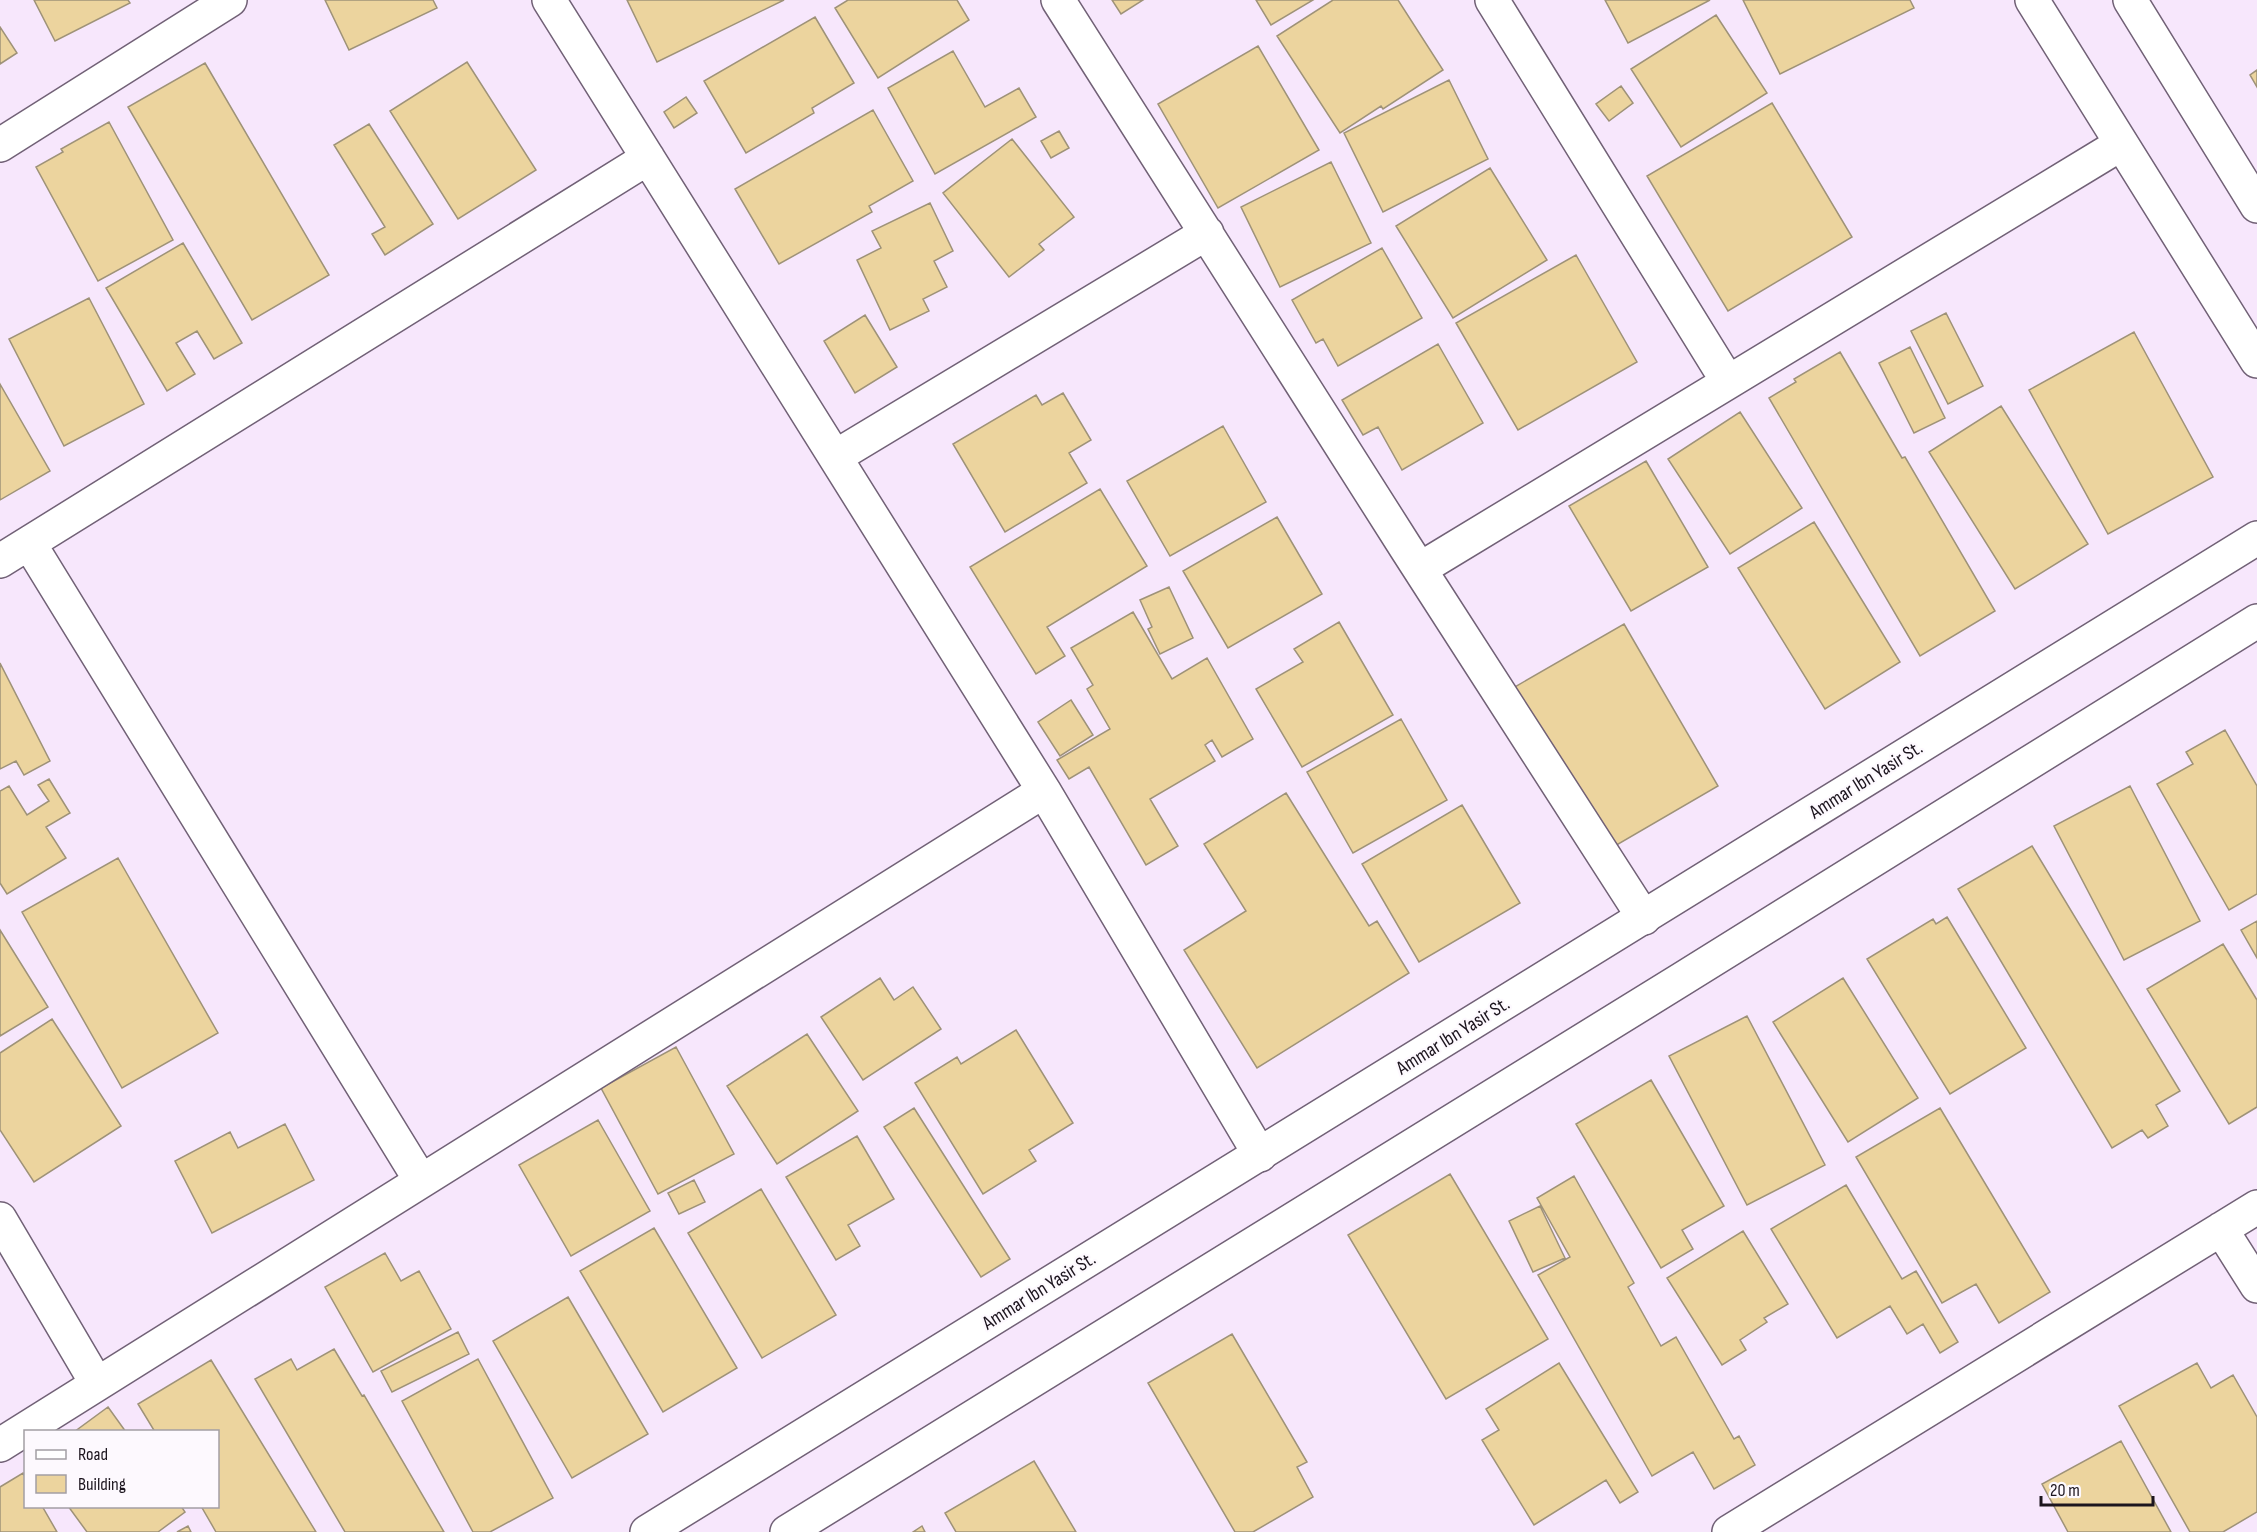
<svg xmlns="http://www.w3.org/2000/svg" width="2257" height="1532" font-family="'Sofia Sans Condensed',sans-serif">
  <style>
    .building { fill: #ecd49e; stroke: #9e9278; stroke-width: 1.5 }
    .lines { fill: none; stroke-linecap: round; stroke-linejoin: round }
    .minor-casing { stroke: #716176; stroke-width: 36 }
    .tertiary-casing { stroke: #716176; stroke-width: 36 }
    .minor { stroke: #fff; stroke-width: 33 }
    .tertiary { stroke: #fff; stroke-width: 33 }
    .labels { text-anchor: middle; dominant-baseline: central; stroke-width: 4.5; stroke-linejoin: round; paint-order: stroke }
    .street-label { font-size: 20px; fill: #1c151e; stroke: #fdf9fe }
  </style>
  <rect width="100%" height="100%" fill="#f7e7fc"/>
  <!-- building -->
  <path class="building" d="M34 0H128L130 3 55 41Z
    M325 0H433L437 8 349 50Z
    M627 0H784L657 62Z
    M848 0H957L969 20 878 78 835 8Z
    M1112 0H1143L1121 14Z
    M1256 0H1313L1271 25Z
    M1333 0H1398L1443 70 1383 109 1381 106 1340 133 1277 36Z
    M1605 0H1710L1628 43Z
    M1743 0H1910L1914 8 1780 74Z
    M1716 15 1767 93 1681 147 1631 69Z
    M815 17 854 83 812 108 814 113 746 153 704 81Z
    M0 27 17 53 0 64Z
    M1258 46 1319 150 1218 208 1158 104Z
    M953 51 985 107 1019 88 1036 117 935 174 888 88Z
    M467 62 536 170 458 219 390 111Z
    M205 63 329 275 252 320 128 107Z
    M2257 70V87L2250 75Z
    M1449 80 1488 159 1383 212 1344 133Z
    M1621 86 1633 103 1609 121 1596 104Z
    M686 97 697 113 674 128 664 112Z
    M1772 103 1852 237 1728 311 1647 176Z
    M873 110 913 181 869 206 872 212 779 264 735 189Z
    M109 122 173 240 98 281 36 167 63 152 61 149Z
    M369 124 433 224 385 255 372 234 385 227 334 145Z
    M1059 131 1069 148 1051 158 1041 141Z
    M1012 139 1074 217 1039 244 1044 250 1009 277 943 193Z
    M1331 162 1371 243 1280 287 1241 207Z
    M1490 168 1547 260 1453 318 1396 226Z
    M930 203 953 251 934 261 947 287 923 299 929 311 890 330 857 260 881 248 872 231Z
    M183 243 242 343 214 359 197 331 176 343 195 374 167 391 106 288Z
    M1382 248 1422 318 1338 366 1323 339 1316 343 1292 300Z
    M1576 255 1637 362 1518 430 1456 323Z
    M89 298 144 404 64 446 9 339Z
    M1946 313 1983 386 1948 404 1911 331Z
    M865 315 897 367 855 393 824 341Z
    M2134 332 2213 477 2108 534 2029 390Z
    M1438 344 1483 423 1402 470 1378 427 1363 435 1342 400Z
    M1910 347 1945 418 1914 433 1879 363Z
    M1840 352 1902 458 1905 457 1995 611 1920 656 1769 398 1796 382 1794 379Z
    M0 384 50 471 0 500Z
    M1063 393 1091 440 1069 453 1087 483 1005 532 953 444 1036 395 1042 405Z
    M2001 406 2088 544 2015 589 1929 452Z
    M1740 412 1802 508 1730 554 1668 459Z
    M1223 426 1266 502 1170 556 1127 481Z
    M1646 461 1708 567 1631 611 1569 506Z
    M1100 489 1147 566 1047 627 1065 656 1036 674 970 567Z
    M1277 517 1322 594 1228 648 1183 571Z
    M1814 522 1900 662 1825 709 1738 568Z
    M1169 587 1193 638 1160 654 1148 629 1152 627 1140 600Z
    M1133 612 1172 679 1207 658 1253 739 1222 757 1212 740 1205 745 1215 761 1150 799 1178 846 1146 865 1089 767 1069 779 1057 760 1110 729 1087 689 1093 685 1071 648Z
    M1339 622 1393 715 1302 767 1256 689 1303 662 1294 649Z
    M1624 624 1718 786 1608 850 1513 688Z
    M0 663 50 761 24 775 16 761 0 769Z
    M1071 700 1093 735 1060 756 1038 722Z
    M1401 719 1447 800 1353 853 1307 772Z
    M2225 730 2257 786V894L2229 910 2157 784 2193 764 2186 752Z
    M49 779 70 813 46 827 66 858 7 894 0 883V791L9 786 27 815 49 801 38 785Z
    M2130 786 2200 921 2124 960 2054 826Z
    M1286 793 1369 926 1377 921 1409 973 1257 1068 1184 950 1246 911 1204 844Z
    M1462 805 1520 903 1419 962 1362 864Z
    M2032 846 2180 1091 2156 1105 2168 1126 2148 1138 2142 1130 2112 1148 1958 889Z
    M118 858 218 1033 122 1088 22 912Z
    M1947 917 2026 1048 1950 1094 1867 959 1933 919 1936 924Z
    M2257 921V958L2241 930Z
    M0 930 48 1007 0 1036Z
    M2223 944 2257 1000V1107L2229 1124 2147 989Z
    M880 978 894 1000 913 987 941 1029 863 1080 821 1017Z
    M1843 978 1918 1098 1848 1142 1773 1022Z
    M1747 1016 1825 1165 1747 1205 1669 1056Z
    M52 1019 121 1126 34 1182 0 1130V1053Z
    M1016 1030 1073 1123 1029 1150 1036 1161 983 1194 915 1083 957 1057 961 1064Z
    M807 1034 858 1111 777 1164 727 1086Z
    M676 1047 734 1154 658 1194 601 1088Z
    M1651 1080 1724 1206 1682 1230 1693 1249 1661 1268 1576 1124Z
    M914 1108 1010 1259 981 1277 884 1127Z
    M1940 1108 2050 1292 1999 1323 1976 1284 1942 1303 1856 1157Z
    M598 1120 650 1211 571 1256 519 1165Z
    M285 1124 314 1180 212 1233 175 1161 230 1132 238 1148Z
    M857 1136 894 1199 848 1225 860 1246 836 1260 786 1177Z
    M1450 1174 1548 1339 1446 1399 1348 1235Z
    M1574 1176 1634 1283 1628 1287 1661 1346 1676 1337 1734 1439 1739 1436 1755 1465 1714 1489 1693 1452 1652 1476 1538 1275 1570 1257 1537 1198Z
    M694 1180 705 1202 679 1214 668 1193Z
    M1846 1185 1902 1279 1916 1271 1958 1342 1940 1353 1923 1324 1907 1334 1890 1306 1837 1338 1771 1229Z
    M761 1189 836 1315 762 1358 688 1233Z
    M1540 1206 1565 1258 1533 1272 1509 1221Z
    M654 1228 737 1368 663 1412 580 1271Z
    M1743 1231 1788 1304 1764 1318 1767 1322 1740 1340 1746 1350 1722 1365 1667 1278Z
    M385 1253 401 1281 419 1271 451 1329 373 1372 325 1287Z
    M568 1297 648 1434 572 1478 493 1341Z
    M458 1332 469 1354 392 1392 381 1371Z
    M1232 1334 1307 1462 1297 1467 1313 1497 1253 1532H1235L1148 1383Z
    M334 1349 362 1396 364 1395 444 1532H345L255 1379 291 1359 297 1370Z
    M478 1359 553 1498 490 1532H473L402 1401Z
    M211 1360 316 1532H216L201 1506H218V1432H155L138 1404Z
    M1559 1363 1638 1492 1620 1503 1606 1480 1534 1525 1482 1440 1499 1430 1486 1409Z
    M2197 1363 2211 1388 2233 1375 2257 1417V1512L2223 1532H2190L2119 1406Z
    M108 1407 126 1432H74Z
    M2121 1441 2171 1532H2068L2042 1484Z
    M1034 1461 1076 1532H956L945 1513Z
    M23 1473 26 1478V1506H42L57 1532H0V1487Z
    M68 1506H181L185 1512 158 1532H87Z
    M188 1526 191 1532H177Z
    M922 1526 925 1532H913Z"/>
  <g class="lines">
    <defs>
      <path id="minor" d="M549 0 1044 791 1260 1155
        M1058 0 1406 548 1644 918
        M1492 0 1728 382
        M0 145 230 0
        M835 457 1207 233
        M29 543 421 1181
        M0 561 648 158
        M1420 569 2121 144
        M0 1219 97 1384
        M2221 1229 2257 1286
        M0 1445 1044 791
        M1729 1532 2257 1207"/>
      <path id="tertiary" d="M2032 0 2257 361
        M2130 0 2257 206
        M647 1532 2257 538
        M787 1532 1682 979 2257 621"/>
    </defs>
    <!-- minor casing -->
    <use href="#minor" class="minor-casing"/>
    <!-- tertiary casing -->
    <use href="#tertiary" class="tertiary-casing"/>
    <!-- minor -->
    <use href="#minor" class="minor"/>
    <!-- tertiary -->
    <use href="#tertiary" class="tertiary"/>
  </g>
  <g class="labels">
    <!-- street labels -->
    <g class="street-label">
      <text transform="translate(1866 780) rotate(-32)">Ammar Ibn Yasir St.</text>
      <text transform="translate(1453 1036) rotate(-32)">Ammar Ibn Yasir St.</text>
      <text transform="translate(1039 1291) rotate(-32)">Ammar Ibn Yasir St.</text>
    </g>
  </g>
  <!-- legend -->
  <rect x="24" y="1430" width="195" height="78" fill="#fdf9fe" stroke="#a39ea4" stroke-width="1.5"/>
  <rect x="36" y="1450" width="30" height="9" fill="#ffffff" stroke="#a39ea4" stroke-width="1.5"/>
  <text x="78" y="1460" font-size="18" fill="#1c151e">Road</text>
  <rect x="36" y="1475" width="30" height="18" fill="#ecd49e" stroke="#a39ea4" stroke-width="1.5"/>
  <text x="78" y="1490" font-size="18" fill="#1c151e">Building</text>
  <!-- scale -->
  <path d="M2041 1496v9h112v-9" fill="none" stroke="#1c151e" stroke-width="3"/>
  <text x="2050" y="1496" font-size="18" fill="#1c151e" stroke="#fdf9fe" stroke-width="4.5" paint-order="stroke">20 m</text>
</svg>
